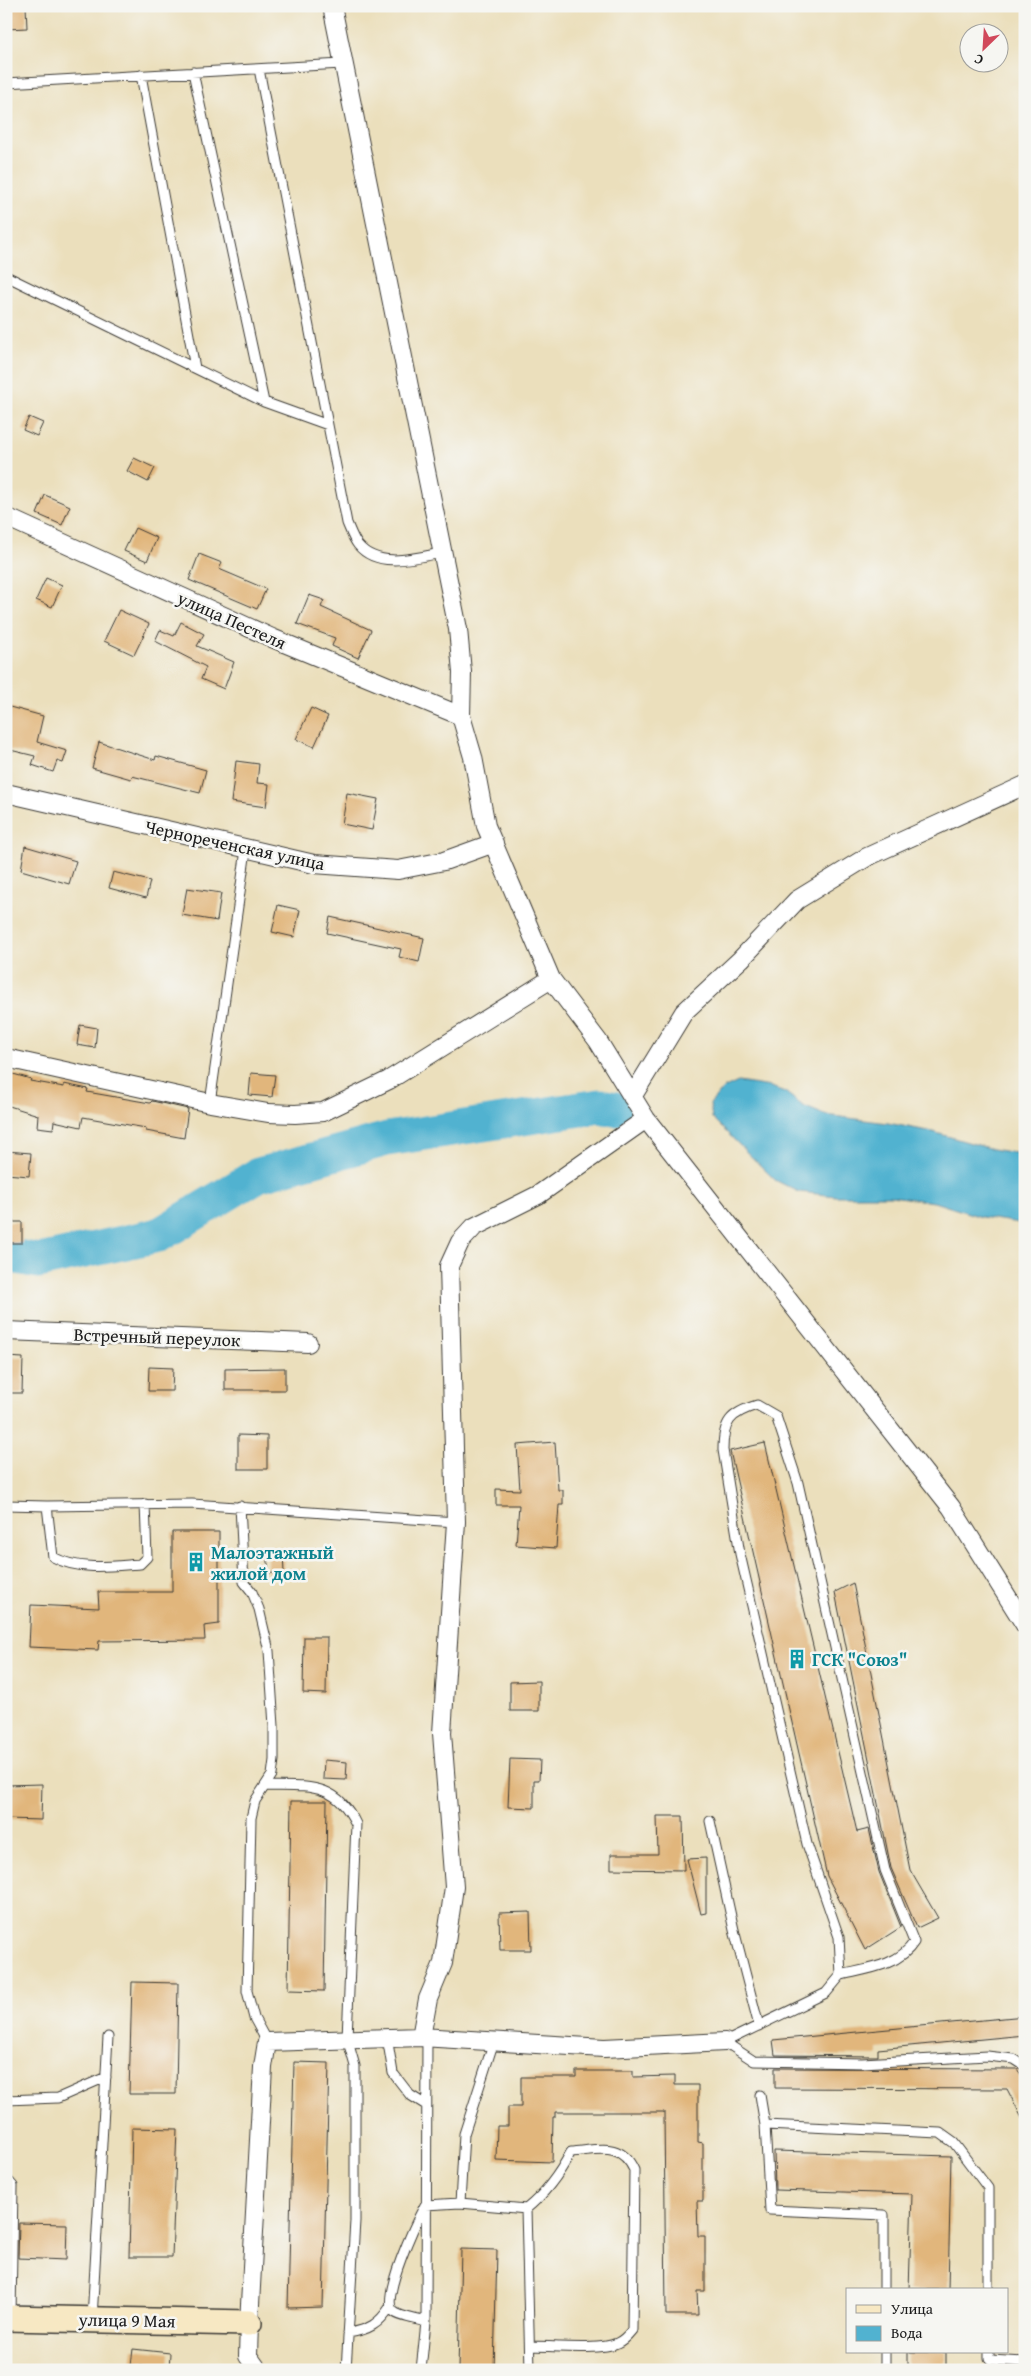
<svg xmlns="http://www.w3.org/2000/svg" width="1031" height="2376" font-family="'Gentium Book Plus',serif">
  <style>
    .water { fill: #51b2d0; stroke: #366776 }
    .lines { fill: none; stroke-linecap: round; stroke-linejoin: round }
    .river { stroke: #51b2d0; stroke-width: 35 }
    .building { fill: #e1b67b }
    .lane-casing { stroke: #3b3934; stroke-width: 11 }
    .street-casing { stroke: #3b3934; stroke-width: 20 }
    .secondary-casing { stroke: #3b3934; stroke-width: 28 }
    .lane { stroke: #fff; stroke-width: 9 }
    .street { stroke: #fff; stroke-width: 18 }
    .secondary { stroke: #f7e8c3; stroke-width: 25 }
    .labels { text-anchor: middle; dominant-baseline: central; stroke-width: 5; stroke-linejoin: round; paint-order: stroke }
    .street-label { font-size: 18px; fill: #1c1c1c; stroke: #f6f6f2 }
    .culture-label { font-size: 18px; font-weight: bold; fill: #0d838f; stroke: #f6f6f2; text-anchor: start }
  </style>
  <rect width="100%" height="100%" fill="#f6f6f2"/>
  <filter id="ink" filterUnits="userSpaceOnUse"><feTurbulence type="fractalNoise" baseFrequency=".02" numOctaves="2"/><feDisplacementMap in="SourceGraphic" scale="10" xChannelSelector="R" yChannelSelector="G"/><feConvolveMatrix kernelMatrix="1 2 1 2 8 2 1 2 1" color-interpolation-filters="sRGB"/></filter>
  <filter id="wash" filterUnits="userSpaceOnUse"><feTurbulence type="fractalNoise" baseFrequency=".0096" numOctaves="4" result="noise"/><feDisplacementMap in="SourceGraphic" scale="20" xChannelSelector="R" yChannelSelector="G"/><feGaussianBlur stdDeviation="1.12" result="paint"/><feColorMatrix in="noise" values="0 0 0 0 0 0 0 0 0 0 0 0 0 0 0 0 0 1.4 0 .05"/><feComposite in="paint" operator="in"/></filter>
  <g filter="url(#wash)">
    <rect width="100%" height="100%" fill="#ebdfbc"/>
    <!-- water -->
    <path class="water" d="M738 1082 771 1087 785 1092 803 1106 825 1115 888 1123 933 1132 992 1149 1016 1153 1025 1152V1224L981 1217 934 1202 891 1196H836L799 1192 775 1180 712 1118 710 1104 723 1089Z"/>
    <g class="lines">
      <!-- river -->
      <path class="river" d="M6 1255 39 1261 159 1235 258 1175 387 1139 600 1106 615 1109"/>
    </g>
    <g id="blocks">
      <!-- building -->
      <path class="building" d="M6 6H26L27 28 6 29Z
        M29 417 43 423 37 436 23 430Z
        M134 458 155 468 148 482 127 471Z
        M45 495 70 506 62 525 37 514Z
        M135 528 157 538 147 561 124 551Z
        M199 554 222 563 219 569 266 589 257 609 189 580Z
        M46 578 62 585 52 607 36 600Z
        M309 595 324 600 321 607 371 630 358 658 332 646 335 638 297 624Z
        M119 610 149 624 134 655 104 641Z
        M181 622 204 634 197 646 234 662 224 689 201 679 206 667 155 641 160 630 174 636Z
        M6 706 43 716 37 742 67 751 63 763 57 761 53 772 32 765 35 756 6 749Z
        M311 708 328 716 314 747 296 739Z
        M99 742 155 760 156 756 206 770 200 793 132 776 131 779 92 768Z
        M236 761 259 764 257 783 269 784 266 807 231 802Z
        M347 793 378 799 372 830 342 824Z
        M25 846 76 861 69 884 21 870Z
        M113 872 150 881 146 898 109 888Z
        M187 888 221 893 217 921 182 915Z
        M278 905 300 910 294 937 272 932Z
        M330 917 424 938 419 962 399 957 401 949 327 933Z
        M80 1025 97 1028 95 1048 77 1045Z
        M6 1072 31 1079 30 1081 64 1087V1084L88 1089 87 1092 150 1103 152 1101 188 1109 184 1138 146 1131V1128L83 1117 81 1127 54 1121 53 1129 37 1127 38 1115 6 1105Z
        M251 1073 275 1075 272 1097 249 1095Z
        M6 1151 31 1153 29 1176 6 1174Z
        M7 1222H22V1243H6Z
        M6 1357 23 1358 22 1393H6Z
        M149 1367 173 1368 172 1391H148Z
        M285 1368V1390H225V1369Z
        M238 1435 267 1436V1469H238Z
        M555 1442 558 1490H563V1505H559L556 1548 516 1545 519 1505H496V1489L520 1490 517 1445Z
        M765 1443 857 1832 869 1829 879 1872 901 1927 865 1950 827 1876 730 1451Z
        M172 1532H219V1624L204 1626 205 1640 99 1641 98 1650 29 1647 31 1605 99 1608 98 1592H172Z
        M268 1553H283L284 1573H268Z
        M853 1583 910 1870 938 1918 917 1928 891 1868 835 1592Z
        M304 1637H327L326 1694 303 1693Z
        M539 1681V1711H510V1682Z
        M510 1759 540 1760 539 1780H534V1808L508 1807Z
        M324 1760 347 1762 346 1780 323 1779Z
        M42 1784 41 1820 6 1819V1785Z
        M291 1801H327L324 1991 288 1990Z
        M657 1816H683L684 1870 611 1869V1854H658Z
        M706 1858V1913L701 1914 687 1859Z
        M530 1912 531 1950H500L499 1913Z
        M132 1982 178 1983 176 2094H129Z
        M1025 2016V2035L878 2049V2056L775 2055 773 2040Z
        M294 2062 329 2063 323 2307 288 2308Z
        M775 2068 1017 2069 1025 2080V2124L1007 2089 775 2088Z
        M576 2071H633V2077L675 2076V2085H698V2142L703 2143V2201H697L698 2236H705V2291H697L698 2315H666L664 2112H555V2117H553L552 2162 496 2160 497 2126H508V2107H521V2077H576Z
        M132 2128 177 2129 172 2257H129Z
        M774 2151 951 2156 948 2290H909L912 2194 775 2190Z
        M19 2223 67 2224 66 2260 18 2258Z
        M461 2249 497 2250 494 2370H458Z
        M133 2349 170 2353 169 2369 131 2365Z
        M908 2352H946V2370H908Z"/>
    </g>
  </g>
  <g filter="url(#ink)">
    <use href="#blocks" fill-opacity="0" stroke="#3b3934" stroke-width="1"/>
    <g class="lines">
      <defs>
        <path id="lane" d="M259 69 347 523C350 530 353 539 358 545 378 569 415 558 441 553
          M193 72 264 402
          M141 75 195 368
          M6 83 342 64
          M6 276 264 402 328 425
          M210 1103 246 850
          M6 1505 47 1506 192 1504 456 1522
          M47 1506 53 1557C79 1571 111 1566 140 1564L147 1557 145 1504
          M240 1506 244 1582 252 1592 259 1609 269 1651 274 1726V1760L272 1775 255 1801 251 1818 249 1909 247 1991 254 2018 267 2042
          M265 1786C306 1787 336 1781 356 1824L347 2038 355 2066V2221L346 2370
          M710 1821 734 1930 759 2026
          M387 2037 393 2073 410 2095 426 2105
          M494 2041 464 2134 460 2203 526 2209 530 2370
          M725 2042 826 1993 841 1975 839 1937 807 1844 740 1554 723 1450C723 1422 730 1413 757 1405L776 1416 798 1483 885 1870 914 1942C899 1966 866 1969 841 1975
          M725 2042 754 2061 862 2063 987 2056 1014 2059 1025 2066
          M760 2095 765 2125 770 2210 884 2215V2290
          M6 2100 58 2098 106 2077
          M765 2125 940 2133 954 2143 988 2188V2290
          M6 2178 13 2186 11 2316
          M526 2209C546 2193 559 2175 571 2152 598 2150 621 2141 634 2170L632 2330C628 2335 624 2340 617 2343 601 2351 550 2346 530 2346
          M92 2319 108 2037
          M426 2322C417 2319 399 2317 393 2311 380 2298 417 2220 425 2205L460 2203
          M348 2333C369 2330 379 2324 390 2307
          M885 2352V2370
          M989 2352V2358L991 2360 1025 2362
          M421 2370 426 2322 427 2037"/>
        <path id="street" d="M332 6 458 629 462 672 461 716 473 757 486 826 551 979 598 1041 646 1119 951 1507 1025 1625
          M6 517 272 638 461 716
          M6 793 314 864 398 870 444 861 494 843
          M6 1058 210 1103 268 1113 295 1114 323 1112 389 1080 551 979
          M632 1097 684 1012 741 959 797 900 867 857 1025 785
          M6 1331 308 1343
          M421 2037 428 1999 443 1963 454 1887 442 1733 456 1522 449 1266 460 1242 474 1227 538 1195 646 1119
          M258 2370 248 2356 249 2323 263 2067 267 2042 421 2037 604 2048 725 2042"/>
        <path id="secondary" d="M6 2318 249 2323"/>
      </defs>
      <!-- lane casing -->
      <use href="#lane" class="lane-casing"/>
      <!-- street casing -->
      <use href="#street" class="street-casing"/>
      <!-- secondary casing -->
      <use href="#secondary" class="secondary-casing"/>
      <!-- lane -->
      <use href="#lane" class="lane"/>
      <!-- street -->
      <use href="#street" class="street"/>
      <!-- secondary -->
      <use href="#secondary" class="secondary"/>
    </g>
  </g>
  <!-- icons -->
  <defs>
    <symbol id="building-bare" viewBox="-9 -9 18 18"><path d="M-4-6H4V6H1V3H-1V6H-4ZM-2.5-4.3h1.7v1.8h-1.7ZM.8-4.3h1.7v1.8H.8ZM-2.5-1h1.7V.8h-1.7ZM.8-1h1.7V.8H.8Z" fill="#0f9aa8" stroke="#f6f6f2" stroke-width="2.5" paint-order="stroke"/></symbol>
  </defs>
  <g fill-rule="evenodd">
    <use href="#building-bare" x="182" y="1548" width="28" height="28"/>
    <use href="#building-bare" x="783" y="1645" width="28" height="28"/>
  </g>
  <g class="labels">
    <!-- street labels -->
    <g class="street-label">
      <text transform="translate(232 620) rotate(24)">улица Пестеля</text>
      <text transform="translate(235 845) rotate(12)">Чернореченская улица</text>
      <text transform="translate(157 1337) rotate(2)">Встречный переулок</text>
      <text transform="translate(127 2320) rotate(1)">улица 9 Мая</text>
    </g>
    <!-- culture labels -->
    <g class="culture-label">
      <text x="211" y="1552">Малоэтажный<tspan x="211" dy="21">жилой дом</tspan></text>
      <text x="812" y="1659">ГСК "Союз"</text>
    </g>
  </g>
  <!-- margin -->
  <rect width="1031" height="2376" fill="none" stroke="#f6f6f2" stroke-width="25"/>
  <!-- legend -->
  <rect x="846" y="2288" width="162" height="65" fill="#f6f6f2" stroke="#9f9f9c"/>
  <rect x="856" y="2305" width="25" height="8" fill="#f7e8c3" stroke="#9f9f9c"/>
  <text x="891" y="2314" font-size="15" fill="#1c1c1c">Улица</text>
  <rect x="856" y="2326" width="25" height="15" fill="#51b2d0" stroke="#9f9f9c"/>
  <text x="891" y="2338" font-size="15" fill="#1c1c1c">Вода</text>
  <!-- north arrow -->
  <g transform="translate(984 48) rotate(205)"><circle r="24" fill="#f6f6f2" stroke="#9f9f9c"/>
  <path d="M0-4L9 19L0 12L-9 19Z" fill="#d1495b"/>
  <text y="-8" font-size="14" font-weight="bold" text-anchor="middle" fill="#1c1c1c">С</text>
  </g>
</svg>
